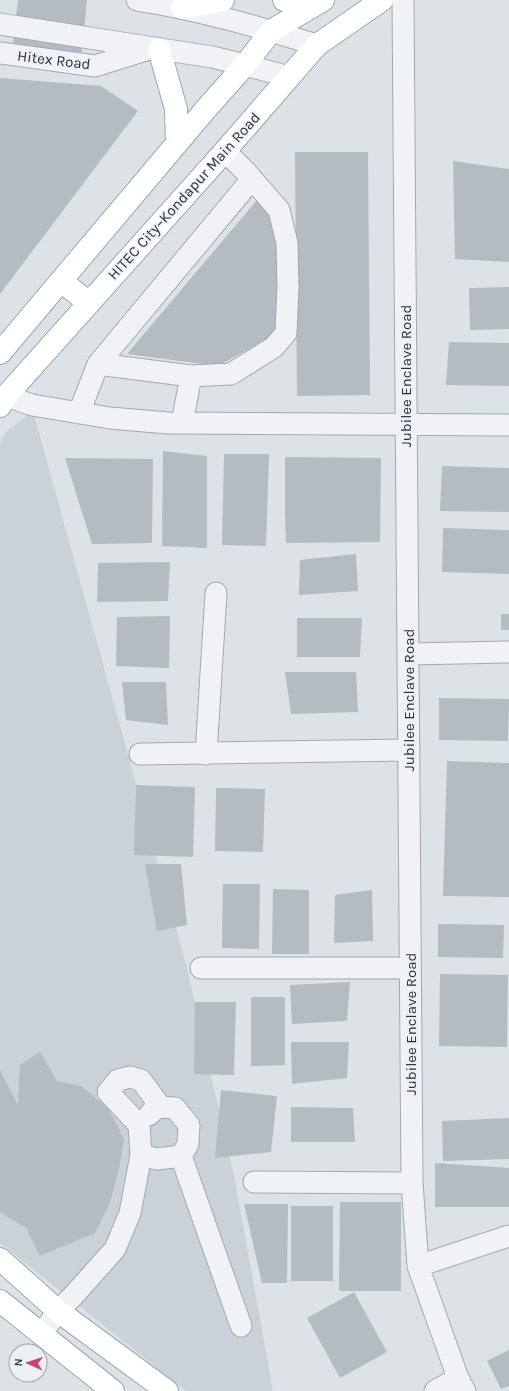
<svg xmlns="http://www.w3.org/2000/svg" width="509" height="1391" font-family="Karla,sans-serif">
  <style>
    .built { fill: #cbd1d8 }
    .building { fill: #b5bbc3 }
    .lines { fill: none; stroke-linecap: round; stroke-linejoin: round }
    .minor-casing { stroke: #a3a9b0; stroke-width: 23 }
    .major-casing { stroke: #9da7b1; stroke-width: 24 }
    .minor { stroke: #f0f2f5; stroke-width: 21 }
    .major { stroke: #fff; stroke-width: 22 }
    .labels { text-anchor: middle; dominant-baseline: central; stroke-width: 3; stroke-linejoin: round; paint-order: stroke }
    .street-label { font-size: 15px; fill: #27313c; stroke: #ecf0f4 }
  </style>
  <rect width="100%" height="100%" fill="#dde2e6"/>
  <!-- built -->
  <path class="built" d="M33 411 187 968 235 1181 273 1391H186L0 1243V444L5 433Z"/>
  <!-- building -->
  <path class="building" d="M18 0H87L81 59 12 52Z
    M0 78 101 86 138 111 0 294Z
    M295 152H368L370 395 297 396Z
    M453 161 509 169V262L455 259Z
    M257 200 277 216 281 331 218 366 127 354Z
    M509 287V329L470 330 469 288Z
    M449 342 509 343V386L446 385Z
    M163 451 207 456V548L162 546Z
    M224 454H269L266 546 222 545Z
    M285 457 381 458 380 542 286 543 285 514Z
    M65 458 153 459 152 543 92 544Z
    M442 466 509 468V512L440 511Z
    M443 528 509 530V574L442 572Z
    M356 554 358 591 299 595 300 560Z
    M170 562 168 601 97 602 98 563Z
    M501 614H509V630H501Z
    M170 616 169 668 116 666 117 617Z
    M297 618H362L360 657H297Z
    M285 672H356L358 712 291 714Z
    M122 682H166L168 725 126 720Z
    M439 698 509 699 508 741 439 740Z
    M447 761 509 763V897L443 896Z
    M136 785 195 787 193 857 134 855Z
    M216 788 265 789 263 852 215 851Z
    M145 864H181L187 925 157 931Z
    M223 884H260L259 949 222 948Z
    M273 889 309 890V954H272Z
    M372 890 373 941 334 943 335 895Z
    M438 924 504 925 503 958 438 957Z
    M440 974 508 975 507 1047 439 1046Z
    M350 982 347 1021 292 1024 290 985Z
    M251 997H285V1065L251 1066Z
    M195 1002H236L234 1075 194 1074Z
    M291 1042H349L347 1078 292 1084Z
    M40 1052 57 1081 81 1086 108 1108 124 1139 119 1169 110 1203 95 1233 40 1256 26 1228 0 1212V1070L18 1105 20 1065Z
    M221 1090 277 1096 271 1152 215 1158Z
    M291 1107 353 1108 355 1142H291Z
    M509 1118V1159L443 1161 442 1121Z
    M435 1163 509 1168V1207H435Z
    M340 1202H401V1291H339Z
    M244 1204H288L287 1283H262Z
    M291 1206H333V1281H291Z
    M354 1292 387 1352 340 1378 307 1318Z
    M509 1350V1386L501 1389 487 1361Z"/>
  <g class="lines">
    <defs>
      <path id="minor" d="M137 0C198 9 258 27 317 45
        M403 0 412 1183 418 1266 458 1378 465 1391
        M0 24 212 57 245 65 289 77
        M0 53 95 66 149 49
        M98 364 191 376 231 374 274 347 286 333 288 287 287 243 279 210 246 172 225 151
        M6 396 32 405 110 418 168 423 509 425
        M79 413 98 364 252 179
        M182 423 191 376
        M409 654 509 652
        M140 754 409 750
        M206 754 216 593
        M201 968H410
        M149 1115C158 1105 162 1107 175 1108L189 1125 188 1144 181 1156
        M141 1155 157 1159 181 1156 241 1326
        M254 1182 412 1183
        M418 1266 509 1236
        M42 1333 58 1311 73 1296 115 1249 130 1213 141 1155 139 1125 108 1092 118 1080 130 1077 141 1080 160 1106
        M435 1391 458 1378"/>
      <path id="major" d="M284 0 319 3
        M182 8 223 0
        M159 49 176 109 177 143
        M61 281 89 303
        M0 353 206 109 245 65 271 31 323 0
        M0 406 6 396 225 151 317 45 382 0
        M0 1259 58 1311 167 1391
        M0 1301 113 1391"/>
    </defs>
    <!-- minor casing -->
    <use href="#minor" class="minor-casing"/>
    <!-- major casing -->
    <use href="#major" class="major-casing"/>
    <!-- minor -->
    <use href="#minor" class="minor"/>
    <!-- major -->
    <use href="#major" class="major"/>
  </g>
  <g class="labels">
    <!-- street labels -->
    <g class="street-label">
      <text transform="translate(54 60) rotate(7)">Hitex Road</text>
      <text transform="translate(184 196) rotate(-48)">HITEC City–Kondapur Main Road</text>
      <text transform="translate(406 376) rotate(-90)">Jubilee Enclave Road</text>
      <text transform="translate(409 700) rotate(-90)">Jubilee Enclave Road</text>
      <text transform="translate(411 1024) rotate(-90)">Jubilee Enclave Road</text>
    </g>
  </g>
  <!-- north arrow -->
  <g transform="translate(28 1363) rotate(273)"><circle r="19" fill="#ecf0f4" stroke="#9da4aa"/>
  <path d="M0-3L7 15L0 10L-7 15Z" fill="#c74665"/>
  <text y="-6" font-size="11" font-weight="bold" text-anchor="middle" fill="#27313c">N</text>
  </g>
</svg>
